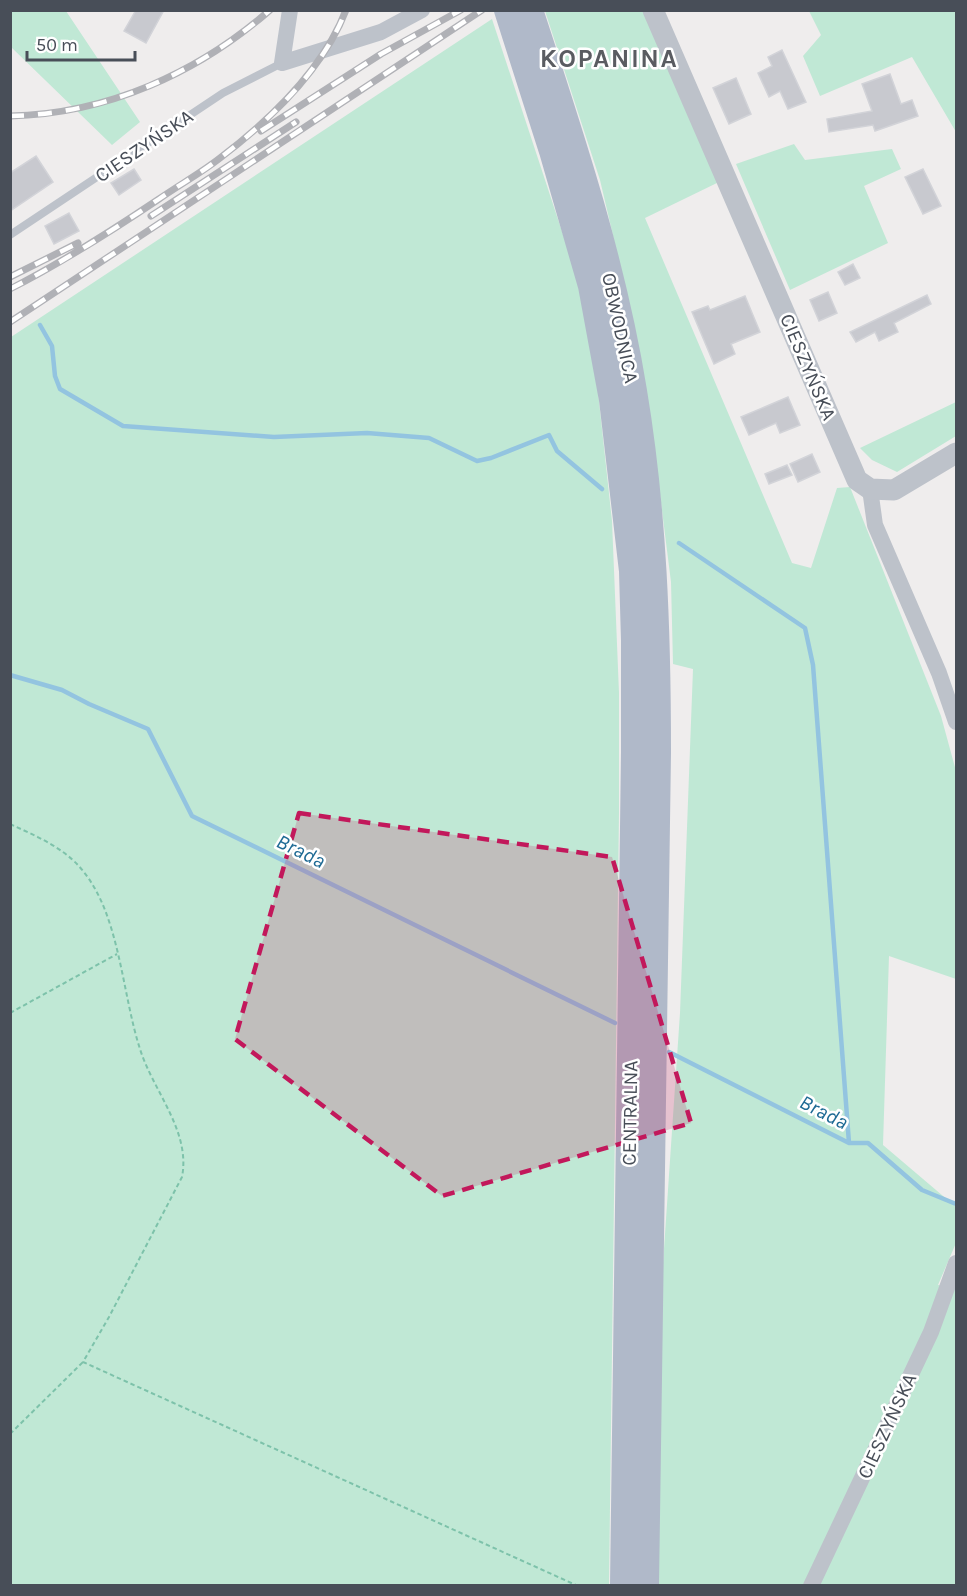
<svg xmlns="http://www.w3.org/2000/svg" width="967" height="1596" font-family="Karla,sans-serif">
  <style>
    .green { fill: #c0e8d5 }
    .lines { fill: none; stroke-linecap: round; stroke-linejoin: round }
    .stream { stroke: #93c4e0; stroke-width: 4.5 }
    .building { fill: #c8c9cf; stroke: #d2d3d8; stroke-width: 1.5 }
    .path { stroke: #7dc2aa; stroke-width: 2; stroke-dasharray: 4.5 3; stroke-linecap: butt }
    .service { stroke: #bdc2ca; stroke-width: 8 }
    .minor { stroke: #bdc2ca; stroke-width: 16 }
    .tertiary { stroke: #bdc2ca; stroke-width: 21 }
    .primary { stroke: #b0b9c9; stroke-width: 26 }
    .rail-casing { stroke: #b0b1b6; stroke-width: 7 }
    .rail { stroke: #fff; stroke-width: 4.5; stroke-dasharray: 14; stroke-linecap: butt }
    .marked { fill: #c2185b; fill-opacity: 0.2; stroke: #c2185b; stroke-width: 4.5; stroke-dasharray: 12 8; stroke-linejoin: round }
    .labels { text-anchor: middle; dominant-baseline: central; stroke-width: 5; stroke-linejoin: round; paint-order: stroke }
    .street-label { font-size: 20px; fill: #484e58; stroke: #fff }
    .water-label { font-size: 21px; font-style: italic; fill: #1e6a94; stroke: #fff }
    .district-label { font-size: 26px; font-weight: bold; letter-spacing: 1.5px; fill: #5a5c61; stroke: #fff }
  </style>
  <rect width="100%" height="100%" fill="#efeded"/>
  <!-- green -->
  <path class="green" d="M10 11H66L140 122 112 145 11 47Z
    M545 11H644L719 182 645 218 792 563 811 568 837 488 850 487 941 716 956 771V979L889 956 883 1145 956 1207V1243L938 1285 956 1288V1585H658L661 1293 680 1013 693 669 673 664 671 582 651 423 612 231 600 180Z
    M809 11H956V132L912 57 820 96 803 56 821 35Z
    M492 19 577 277 598 392 612 521 619 693V813L609 1585 11 1586V337Z
    M794 144 805 160 892 149 901 169 864 186 888 243 790 290 736 164Z
    M956 402V436L897 472 872 460 860 448Z"/>
  <g class="lines">
    <!-- stream -->
    <path class="stream" d="M40 325 52 346 55 376 60 389 123 426 274 437 367 433 429 438 477 461 491 458 549 435 557 451 602 489
      M679 543 805 628 813 665 849 1143
      M10 675 62 690 89 704 148 729 192 816 615 1023
      M669 1052 849 1143H868L922 1190 956 1204"/>
  </g>
  <!-- building -->
  <path class="building" d="M136 10H164L146 43 124 31Z
    M782 50 806 102 788 109 780 91 769 97 758 73 772 66 768 57Z
    M890 74 901 104 912 100 918 116 875 131 873 125 829 132 827 119 872 111 862 84Z
    M736 78 751 114 729 124 713 88Z
    M36 156 53 182 10 211V173Z
    M134 169 141 180 119 195 111 183Z
    M923 169 941 206 923 214 905 177Z
    M69 213 79 231 54 244 45 226Z
    M853 264 860 278 845 285 838 272Z
    M828 292 837 313 819 321 810 300Z
    M927 295 931 304 894 323 898 332 879 341 875 332 856 342 850 332Z
    M745 296 760 332 731 344 735 354 714 364 692 312 708 306 710 310Z
    M788 397 800 425 780 433 776 423 749 435 741 417Z
    M812 454 820 472 798 482 790 464Z
    M787 465 792 475 769 484 765 474Z"/>
  <g class="lines">
    <!-- path -->
    <path class="path" d="M10 824C36 836 65 848 83 871 120 916 122 994 140 1049 153 1091 191 1131 182 1177L109 1317 83 1362 578 1586
      M10 1013 117 954
      M10 1434 83 1362"/>
    <!-- service -->
    <path class="service" d="M10 235 223 93 282 63"/>
    <!-- minor -->
    <path class="minor" d="M290 10 282 63 381 32 422 10
      M870 489 875 525 939 673 956 722
      M811 1586 931 1332 956 1263"/>
    <!-- tertiary -->
    <path class="tertiary" d="M653 10 857 480 870 489 894 490 956 453"/>
    <!-- primary -->
    <path class="primary" d="M507 10 552 151 591 286 612 400 632 571 634 641V752L623 1586
      M530 10C571 135 613 261 634 391 654 511 658 632 658 753L646 1586"/>
    <defs>
      <path id="rail" d="M10 116C107 114 198 73 270 10
        M261 131 381 54 461 10
        M151 216 296 122
        M10 277 78 243
        M10 289C63 262 110 232 159 199 179 185 201 173 220 158 270 120 323 70 346 10
        M10 322 482 10"/>
    </defs>
    <!-- rail casing -->
    <use href="#rail" class="rail-casing"/>
    <!-- rail -->
    <use href="#rail" class="rail"/>
  </g>
  <!-- marked area -->
  <path class="marked" d="M299 813 612 857 691 1123 442 1196 235 1039Z"/>
  <g class="labels">
    <!-- street labels -->
    <g class="street-label">
      <text transform="translate(144 146) rotate(-34)">CIESZYŃSKA</text>
      <text transform="translate(620 328) rotate(78)">OBWODNICA</text>
      <text transform="translate(808 367) rotate(67)">CIESZYŃSKA</text>
      <text transform="translate(630 1113) rotate(-89)">CENTRALNA</text>
      <text transform="translate(887 1426) rotate(-65)">CIESZYŃSKA</text>
    </g>
    <!-- water labels -->
    <g class="water-label">
      <text transform="translate(301 851) rotate(26)">Brada</text>
      <text transform="translate(824 1112) rotate(27)">Brada</text>
    </g>
    <!-- district labels -->
    <g class="district-label">
      <text x="609" y="58">KOPANINA</text>
    </g>
  </g>
  <!-- border -->
  <rect width="967" height="1596" fill="none" stroke="#484e58" stroke-width="24"/>
  <!-- scale -->
  <path d="M27 51v9h108v-9" fill="none" stroke="#484e58" stroke-width="3"/>
  <text x="36" y="51" font-size="18" fill="#484e58" stroke="#ffffff" stroke-width="4.5" paint-order="stroke">50 m</text>
</svg>
